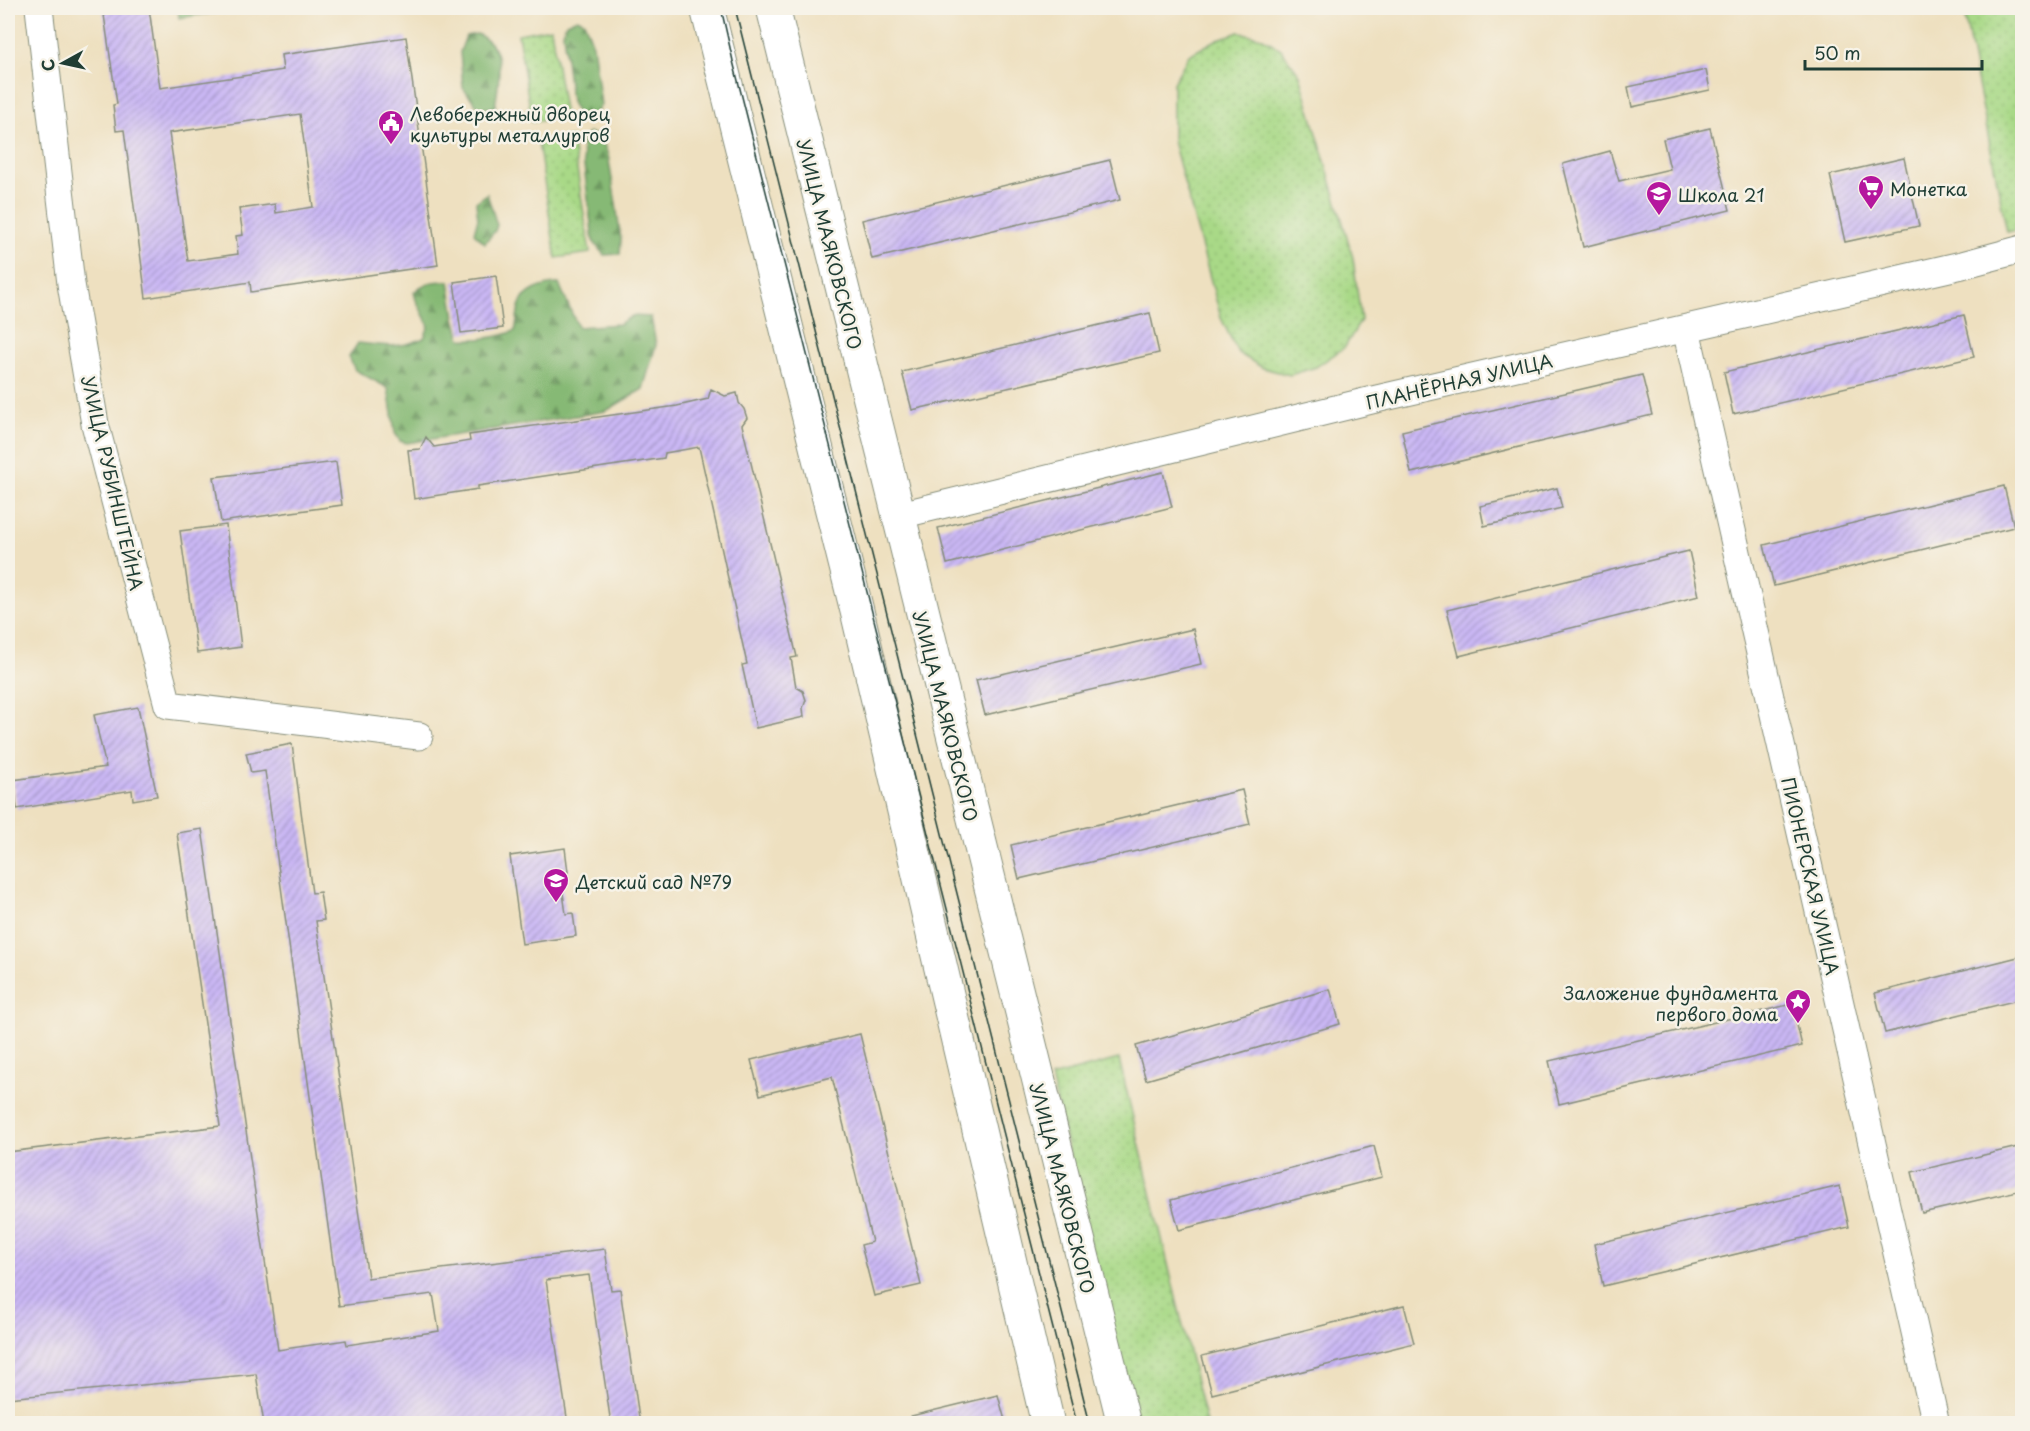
<svg xmlns="http://www.w3.org/2000/svg" width="2030" height="1431" font-family="'Playpen Sans',sans-serif">
  <style>
    .grass { fill: url(#grass-dots); stroke: #648b5e; stroke-width: 1.5 }
    .forest { fill: url(#forest-firs); stroke: #527b54; stroke-width: 1.5 }
    .building { fill: url(#building-hatch); fill-rule: evenodd }
    .lines { fill: none; stroke-linecap: round; stroke-linejoin: round }
    .minor-casing { stroke: #868e7a; stroke-width: 29 }
    .major-casing { stroke: #868e7a; stroke-width: 35 }
    .minor { stroke: #fff; stroke-width: 27 }
    .major { stroke: #fff; stroke-width: 33 }
    .tram { stroke: #1f3d34; stroke-width: 1.5 }
    .labels { text-anchor: middle; dominant-baseline: central; stroke-width: 5; stroke-linejoin: round; paint-order: stroke }
    .poi-label { font-size: 18px; fill: #1f3d34; stroke: #f7f3e8; text-anchor: start }
    .street-label { font-size: 18px; fill: #1f3d34; stroke: #f7f3e8 }
  </style>
  <defs>
    <pattern id="grass-dots" width="8" height="8" patternUnits="userSpaceOnUse" patternTransform="scale(1.5)"><rect width="8" height="8" fill="#a9d987"/><path d="M2 2h.1M6 6h.1" fill="none" stroke="#91bb75" stroke-width="1.8" stroke-linecap="round"/></pattern>
    <pattern id="forest-firs" width="22" height="20" patternUnits="userSpaceOnUse" patternTransform="scale(1.5)"><rect width="22" height="20" fill="#86b974"/><path d="M5 1l3.5 6h-7zM16 11l3.5 6h-7z" fill="#6d9860"/></pattern>
    <pattern id="building-hatch" width="6" height="6" patternUnits="userSpaceOnUse" patternTransform="scale(1.5)"><rect width="6" height="6" fill="#cbb8f5"/><path d="M-1 1l2-2M0 6l6-6M5 7l2-2" fill="none" stroke="#a497c7"/></pattern>
  </defs>
  <rect width="100%" height="100%" fill="#f7f3e8"/>
  <filter id="ink" filterUnits="userSpaceOnUse"><feTurbulence type="fractalNoise" baseFrequency=".0167" numOctaves="2"/><feDisplacementMap in="SourceGraphic" scale="12" xChannelSelector="R" yChannelSelector="G"/><feConvolveMatrix kernelMatrix="1 2 1 2 8 2 1 2 1" color-interpolation-filters="sRGB"/></filter>
  <filter id="wash" filterUnits="userSpaceOnUse"><feTurbulence type="fractalNoise" baseFrequency=".008" numOctaves="4" result="noise"/><feDisplacementMap in="SourceGraphic" scale="24" xChannelSelector="R" yChannelSelector="G"/><feGaussianBlur stdDeviation="1.35" result="paint"/><feColorMatrix in="noise" values="0 0 0 0 0 0 0 0 0 0 0 0 0 0 0 0 0 1.4 0 .05"/><feComposite in="paint" operator="in"/></filter>
  <g filter="url(#wash)">
    <rect width="100%" height="100%" fill="#eee0c0"/>
    <!-- grass -->
    <path class="grass" d="M1963 8H2022V229L2007 232Z
      M551 28 565 117 532 122 518 34Z
      M1239 32 1263 38 1281 49 1300 75 1353 258 1361 320 1345 347 1316 367 1290 375 1263 368 1238 353 1221 318 1173 141V83L1189 55 1218 39Z
      M572 137 590 253 556 258 538 142Z
      M1119 1059 1206 1423H1132L1051 1077Z"/>
    <!-- forest -->
    <path class="forest" d="M178 8H246L179 18Z
      M577 18 584 21 593 45 601 105 593 116 580 119 571 102 563 33 566 23Z
      M477 34C507 47 499 80 495 107L480 109 463 88 460 52 466 36Z
      M589 133 601 137 608 155 616 204 621 240 620 254 604 255 593 241 581 140Z
      M487 194 497 225 495 231 485 243 474 233 478 218 476 202Z
      M449 281 455 318 461 339C480 340 497 338 515 331 517 323 517 315 519 307 523 291 545 284 559 284L578 327 619 324 632 316 651 317 656 345 643 389 606 411 407 443 400 441 395 433 388 388 355 370 349 357 358 343C382 346 402 349 424 338L429 326 416 300 414 292C425 282 434 281 449 281Z"/>
    <g id="blocks">
      <!-- building -->
      <path class="building" d="M103 8H149L160 88 283 70 281 55 406 37 438 265 251 292 250 282 146 298 124 130 116 131 113 105 117 104ZM300 114 313 207 276 213 275 204 239 209 243 235 236 236 238 254 188 261 169 133Z
        M1706 70 1710 90 1632 107 1628 87Z
        M1710 128 1730 210 1583 247 1563 164 1610 151 1619 181 1670 169 1663 139Z
        M1904 158 1919 226 1845 242 1830 175Z
        M1110 160 1120 200 872 259 862 220Z
        M496 276 503 328 461 333 454 282Z
        M1150 313 1159 353 912 410 902 372Z
        M1964 315 1974 357 1733 414 1724 372Z
        M1642 375 1652 415 1411 473 1402 431Z
        M711 389 725 396 737 393 739 403 744 409 747 418 742 425 797 657 791 658 796 687 803 691 806 700 803 708 804 717 756 728 742 665 747 664 699 447 665 453 664 458 478 486V489L414 499 408 450 420 449 426 437 434 447 470 441 469 435 677 406 708 399Z
        M336 462 342 505 221 522 214 477Z
        M1163 472 1172 507 947 564 938 528Z
        M2004 486 2014 527 1774 586 1764 545Z
        M1557 488 1562 508 1484 526 1480 506Z
        M226 525 241 647 197 653 180 531Z
        M1689 551 1699 596 1459 656 1447 610Z
        M1193 629 1201 664 985 715 976 680Z
        M138 707 157 796 133 800 132 790 17 809 13 780 106 767 94 715Z
        M292 744 312 893 320 892 324 920 316 921 368 1278 605 1249 611 1290 620 1289 640 1424H611L589 1275 546 1280 568 1424H264L256 1374 8 1398V1152L220 1126 177 833 202 829 278 1350 346 1340 347 1345 439 1331 433 1294 339 1306 265 771 251 773 246 753Z
        M1242 790 1250 824 1019 879 1011 845Z
        M565 848 568 872H560L566 914 573 913 576 936 522 944 510 856Z
        M2022 956V999L1885 1033 1875 993Z
        M1330 989 1340 1024 1146 1080 1136 1046Z
        M1792 1004 1802 1046 1559 1104 1549 1061Z
        M860 1034 921 1285 874 1296 861 1245 872 1242 832 1077 760 1095 751 1060Z
        M1374 1146 1382 1177 1179 1230 1171 1200Z
        M2022 1146V1190L1922 1213 1912 1172Z
        M1840 1186 1849 1227 1603 1286 1594 1244Z
        M1404 1305 1414 1343 1212 1394 1202 1356Z
        M998 1395 1006 1424H911V1416Z"/>
    </g>
  </g>
  <g filter="url(#ink)">
    <use href="#blocks" fill-opacity="0" stroke="#868e7a" stroke-width="1.5"/>
    <g class="lines">
      <defs>
        <path id="minor" d="M39 8 71 284 95 424 168 705 419 736
          M1686 329 1936 1424
          M896 516 1372 400 1962 265 2022 249"/>
        <path id="major" d="M707 8 857 611 1048 1424
          M773 8C887 480 1003 952 1124 1424"/>
      </defs>
      <!-- minor casing -->
      <use href="#minor" class="minor-casing"/>
      <!-- major casing -->
      <use href="#major" class="major-casing"/>
      <!-- minor -->
      <use href="#minor" class="minor"/>
      <!-- major -->
      <use href="#major" class="major"/>
      <!-- tram -->
      <path class="tram" d="M721 8 733 61 1077 1424
        M735 8 1090 1424"/>
    </g>
  </g>
  <!-- icons -->
  <defs>
    <symbol id="civic-pin" viewBox="-11 -11 22 30"><path d="M0 17L-7.5 6A9.5 9.5 0 1 1 7.5 6Z" fill="#b5179e" stroke="#f7f3e8"/><path d="M-.6-6.5H3V-4.5H.6V-3L4-1V1h2V6H-6V1h2V-1L-.6-3ZM-1.2 2.5V6h2.4V2.5Z" fill="#fff"/></symbol>
    <symbol id="supermarket-pin" viewBox="-11 -11 22 30"><path d="M0 17L-7.5 6A9.5 9.5 0 1 1 7.5 6Z" fill="#b5179e" stroke="#f7f3e8"/><path d="M-6-5.5h2.5l.6 2H6L4.5 2H-2.5L-4.4-4H-6ZM-1.5 3.2a1.3 1.3 0 1 0 .1 0ZM3 3.2a1.3 1.3 0 1 0 .1 0Z" fill="#fff"/></symbol>
    <symbol id="school-pin" viewBox="-11 -11 22 30"><path d="M0 17L-7.5 6A9.5 9.5 0 1 1 7.5 6Z" fill="#b5179e" stroke="#f7f3e8"/><path d="M0-5L7-2L0 1L-7-2ZM-4 1L0 2.5L4 1V4Q0 6-4 4Z" fill="#fff"/></symbol>
    <symbol id="sight-pin" viewBox="-11 -11 22 30"><path d="M0 17L-7.5 6A9.5 9.5 0 1 1 7.5 6Z" fill="#b5179e" stroke="#f7f3e8"/><path d="M0-6L1.8-2.2L6-1.7L2.9 1.2L3.7 5.4L0 3.3L-3.7 5.4L-2.9 1.2L-6-1.7L-1.8-2.2Z" fill="#fff"/></symbol>
  </defs>
  <g fill-rule="evenodd">
    <use href="#civic-pin" x="376" y="108" width="30" height="40"/>
    <use href="#supermarket-pin" x="1856" y="173" width="30" height="40"/>
    <use href="#school-pin" x="1644" y="179" width="30" height="40"/>
    <use href="#school-pin" x="541" y="866" width="30" height="40"/>
    <use href="#sight-pin" x="1783" y="987" width="30" height="40"/>
  </g>
  <g class="labels">
    <!-- poi labels -->
    <g class="poi-label">
      <text x="410" y="113">Левобережный дворец<tspan x="410" dy="21">культуры металлургов</tspan></text>
      <text x="1890" y="188">Монетка</text>
      <text x="1678" y="194">Школа 21</text>
      <text x="576" y="881">Детский сад №79</text>
      <text x="1778" y="992" text-anchor="end">Заложение фундамента<tspan x="1778" dy="21">первого дома</tspan></text>
    </g>
    <!-- street labels -->
    <g class="street-label">
      <text transform="translate(830 244) rotate(76)">УЛИЦА МАЯКОВСКОГО</text>
      <text transform="translate(1459 381) rotate(-13)">ПЛАНЁРНАЯ УЛИЦА</text>
      <text transform="translate(113 483) rotate(77)">УЛИЦА РУБИНШТЕЙНА</text>
      <text transform="translate(946 716) rotate(76)">УЛИЦА МАЯКОВСКОГО</text>
      <text transform="translate(1811 876) rotate(77)">ПИОНЕРСКАЯ УЛИЦА</text>
      <text transform="translate(1063 1188) rotate(76)">УЛИЦА МАЯКОВСКОГО</text>
    </g>
  </g>
  <!-- margin -->
  <rect width="2030" height="1431" fill="none" stroke="#f7f3e8" stroke-width="30"/>
  <!-- north arrow -->
  <g transform="translate(63 63) rotate(262)" stroke="#f7f3e8" stroke-width="4.5" paint-order="stroke">
  <path d="M0-4.5L10 22L0 15L-10 22Z" fill="#1f3d34"/>
  <text y="-9" font-size="16" font-weight="bold" text-anchor="middle" fill="#1f3d34">С</text>
  </g>
  <!-- scale -->
  <path d="M1805 60v9h177v-9" fill="none" stroke="#1f3d34" stroke-width="3"/>
  <text x="1814" y="60" font-size="18" fill="#1f3d34" stroke="#f7f3e8" stroke-width="4.5" paint-order="stroke">50 m</text>
</svg>
